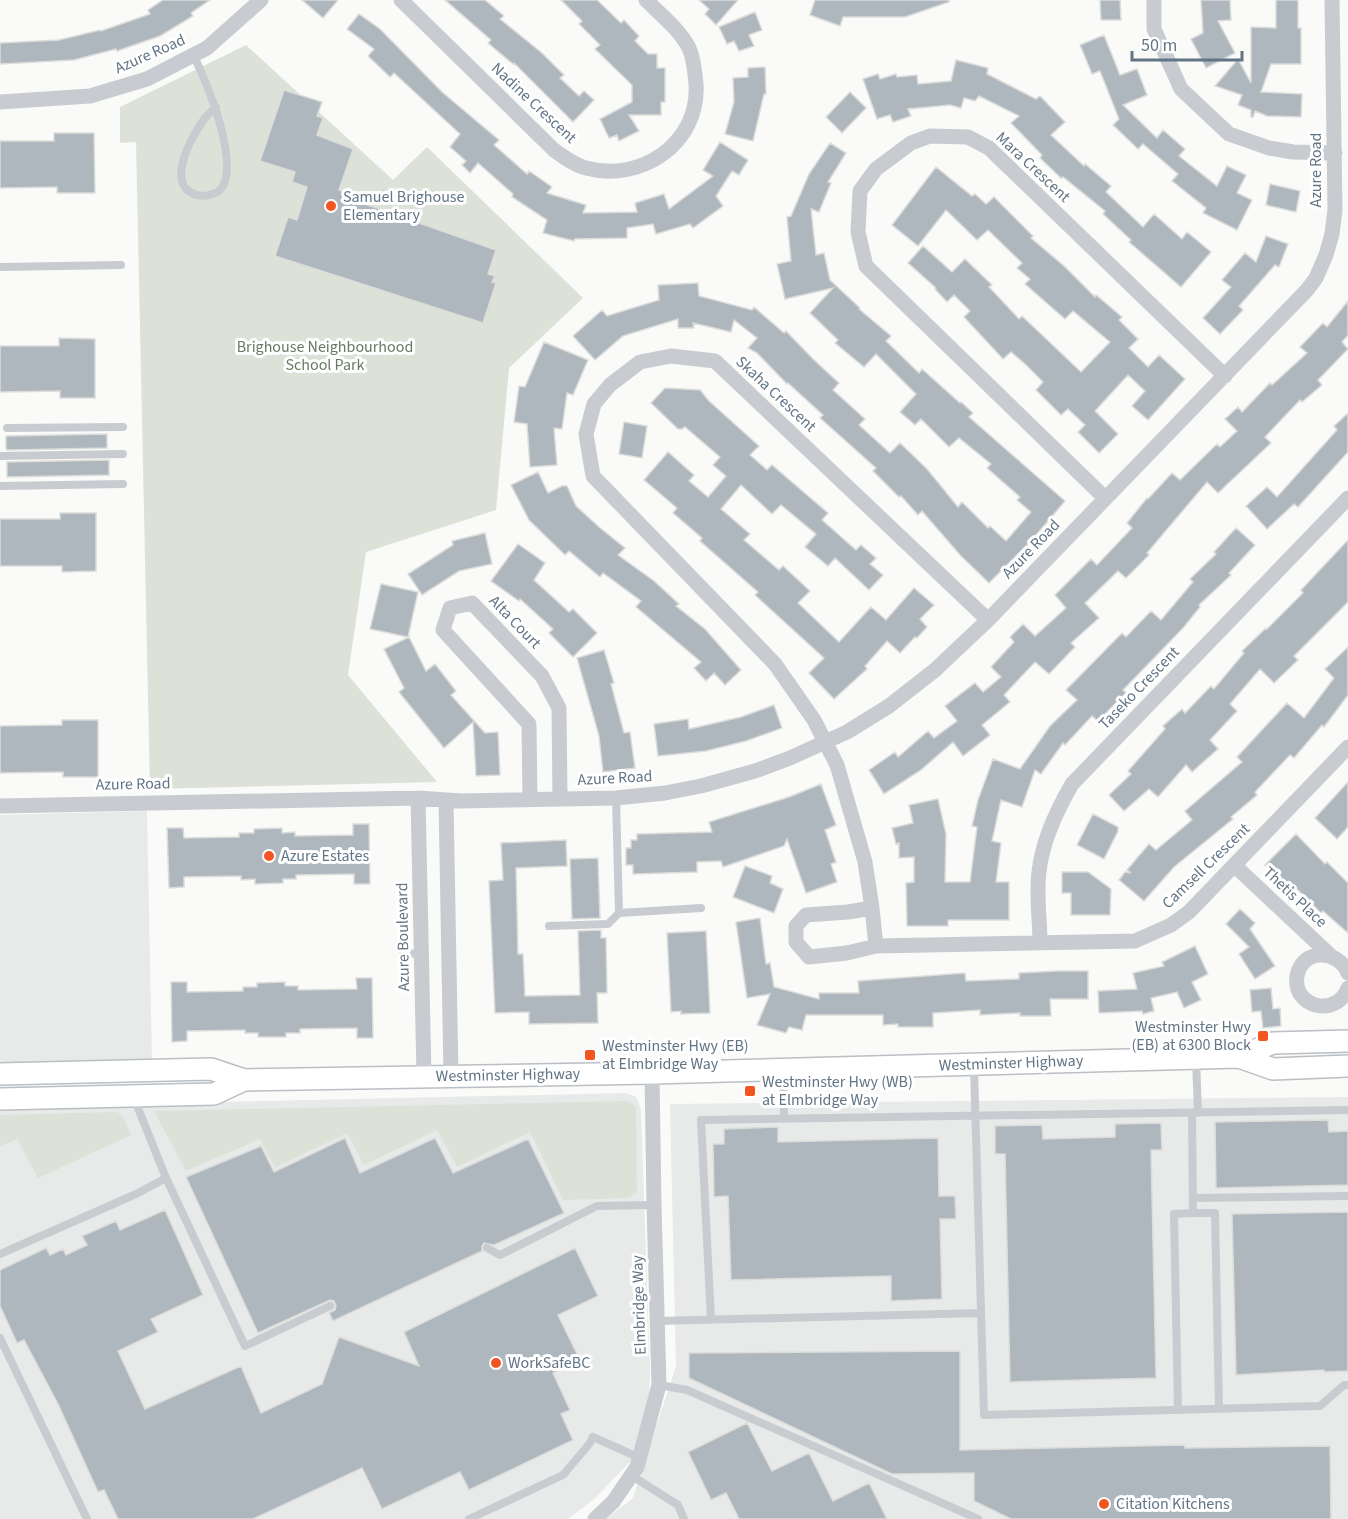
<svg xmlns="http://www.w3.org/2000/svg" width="1348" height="1519" font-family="'Source Sans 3',sans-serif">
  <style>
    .built { fill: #e8e9e9 }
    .green { fill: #dce2d8 }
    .building { fill: #adb7bd; stroke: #dcdcda; stroke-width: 1.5 }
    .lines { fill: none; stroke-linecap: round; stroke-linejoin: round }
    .secondary-casing { stroke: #b9bfc4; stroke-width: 24 }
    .lane { stroke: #c8ccd0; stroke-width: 8 }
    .street { stroke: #c8ccd0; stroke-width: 15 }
    .secondary { stroke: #fff; stroke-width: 21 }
    .poi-dot { fill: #f25520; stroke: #fff; stroke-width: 2 }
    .labels { text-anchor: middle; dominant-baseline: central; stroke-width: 6; stroke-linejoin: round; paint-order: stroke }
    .street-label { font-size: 16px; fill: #627585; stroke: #fff }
    .poi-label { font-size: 16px; fill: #627585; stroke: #fff; text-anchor: start }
    .park-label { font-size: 16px; fill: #667c62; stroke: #fff }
  </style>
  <rect width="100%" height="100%" fill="#fafaf8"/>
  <!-- built -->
  <path class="built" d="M147 811 152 1062 0 1065V815Z
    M626 1093 636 1097 641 1109 650 1374 649 1395 631 1461 593 1500 568 1519H0V1107Z
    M1348 1097V1519H606L633 1498 676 1366 670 1104Z"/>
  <!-- green -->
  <path class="green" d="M246 45 393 180 427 147 583 298 509 368 496 510 366 552 348 675 437 782 150 789 136 142 120 143V107Z
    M628 1101 636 1106 637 1192 629 1198 563 1200 530 1132 457 1167 437 1130 364 1165 347 1133 275 1168 260 1139 186 1171 154 1111Z
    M117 1112 123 1116 131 1135 38 1178 17 1139 0 1147V1115Z"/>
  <!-- building -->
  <path class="building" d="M163 0H210L191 13 193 16 160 36 117 51 116 49 74 60 0 64V43L59 40 100 30 101 31 150 14 148 10Z
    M302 0H338L323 18Z
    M445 0H485L504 16 500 19 542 53 564 75 560 78 579 96 584 91 594 100 573 122 514 63 513 64 488 43 491 40Z
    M561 0H597L621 23 624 20 639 36 635 41 648 54H657V68H665V102H661V115H629L639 131 619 141 617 135 609 138 600 119 632 102V85L595 49 600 45 579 24 582 21Z
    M699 0H738L716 25 705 14 709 9Z
    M815 0H949V2L905 17H843L840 26 810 15Z
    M1100 0H1120L1121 20H1101Z
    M1201 0H1230L1231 20 1218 21 1235 53 1206 68 1191 39 1203 33Z
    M1276 0H1298V28H1301V64H1271L1261 92 1302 94 1301 117 1267 116 1255 111 1253 117H1251V110L1238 105 1242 95 1215 86 1238 59 1251 83V27L1276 28Z
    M755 12 762 30 749 35 754 46 739 51 734 41 727 44 719 27Z
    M359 14 380 29 442 92 499 140 494 145 527 174 529 171 552 187 547 193 586 205 583 213 637 212 635 203 664 194 669 209 713 176 703 170 720 142 748 160 739 175 732 171 716 196 723 206 693 228 690 224 656 234 653 224 627 228V238L575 239 574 241 543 233 547 220 512 197 513 194 478 163 470 173 462 165 466 161 450 147 460 134 394 73 390 77 368 56 374 49 347 29Z
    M1104 35 1120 75 1137 69 1147 95 1123 105 1157 138 1163 130 1185 149 1179 156 1217 186 1227 166 1246 175 1237 193 1252 200 1237 230 1203 213 1206 208 1172 181 1178 174 1143 144 1138 149 1113 125 1119 119 1100 71 1092 74 1080 45Z
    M956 60 988 68 987 74 1036 99 1040 96 1065 122 1051 135 1084 166 1085 164 1111 186 1106 192 1143 227 1154 214 1182 239 1187 232 1211 252 1181 287 1129 242 1131 240 1103 214 1105 211 1063 177 1061 178 1040 158 1042 155 1011 123 1019 116 979 96 975 101 964 98 961 108 950 105 908 109 911 116 893 122 890 115 877 119 863 79 878 74 880 79 896 74 897 77 917 75 918 84 951 81Z
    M765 67 766 94H764L753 141 725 134 734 102 733 78 748 77V68Z
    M284 90 322 102 317 116 323 118 317 135 353 149 339 190 359 196 357 201 496 250 488 274 495 276 492 282 496 283 483 323 275 256 288 217 297 220 307 187 292 182 295 172 260 161Z
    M850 92 866 108 842 133 826 117Z
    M54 133H94L95 193H57V187L0 188V141H54Z
    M830 143 846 153 828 182 831 183 819 212 811 209 816 255 824 253 830 280 860 308 859 309 891 336 886 341 919 373 922 369 960 403 961 402 973 413 969 417 1065 501 1031 541 989 583 961 556 922 511 918 515 901 496 899 497 873 471 876 468 820 418 823 415 788 383 787 384 757 353 748 348 757 338 734 320 731 332 693 323 694 328H678V319L623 336 595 360 573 336 602 310 607 316 659 300 658 285 698 283 699 296 752 310 754 307 784 333 786 331 813 359 839 383 833 390 865 419 859 425 890 453 900 443 927 469 958 507 962 502 988 528 990 526 1006 541 1031 512 1017 500 1020 497 987 468 991 464 959 438 949 447 921 419 915 425 900 412 916 394 876 354 864 367 835 343 838 340 810 313 833 288 785 299 777 264 791 261 787 217 791 216 809 174Z
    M936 167 972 196 975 194 986 204 994 197 1033 236 1031 238 1064 266 1095 297 1096 295 1122 317 1119 320 1138 339 1129 348 1148 367 1159 355 1185 379 1148 420 1132 406 1145 391 1128 375 1095 411 1118 434 1099 453 1078 432 1085 425 1068 409 1061 415 1036 390 1043 382 1025 364 1011 352 1003 359 964 317 970 311 954 295 947 302 935 289 936 288 908 263 923 246 952 272 965 259 992 285 989 287 1019 319 1022 316 1081 372 1110 342 1073 311 1065 319 1025 284 1030 279 1017 268 1022 263 988 230 977 240 946 210 918 246 892 225Z
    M1270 184 1300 191 1296 212 1266 205Z
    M1266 236 1288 244 1279 267 1275 265 1239 306 1243 310 1220 334 1203 318 1231 287 1222 280 1245 253 1256 262Z
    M1348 301V335L1342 342 1348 349 1318 380 1322 385 1302 402 1300 400 1265 437 1271 443 1218 493 1207 482 1147 553 1149 555 1126 578 1118 571 1085 603 1099 618 1071 643 1075 647 1049 674 1035 662 1004 695 1010 702 982 725 990 735 963 756 953 742 921 770 884 794 869 770 895 752 898 757 928 731 934 738 957 721 945 706 975 683 983 692 1001 677 991 667 1014 642 1010 637 1023 624 1035 636 1066 608 1055 595 1091 559 1097 565 1132 528 1127 523 1147 498 1148 499 1172 473 1180 480 1217 444 1220 447 1237 431 1225 419 1238 407 1242 412 1270 383 1272 385 1307 353 1300 347 1323 323 1327 327Z
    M59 338 95 339V398H60V391L0 392V346H59Z
    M544 342 588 360 573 395 567 393 562 429 554 428 557 465 530 467 527 424 514 422 519 386 525 387Z
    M665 388 700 390 709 401 759 446 750 455 767 470 772 465 828 513 822 520 856 550 861 545 876 558 870 564 883 575 869 590 835 558 828 566 805 547 816 534 781 505 772 514 741 485 721 509 750 534 744 540 779 570 783 566 810 591 798 603 839 642 871 607 886 620 914 588 934 605 920 619 927 627 917 638 915 637 900 653 887 641 865 666 867 669 834 699 809 673 824 658 755 595 758 592 700 541 702 538 673 513 677 508 644 480 668 452 694 475 689 481 708 497 726 476 713 465 720 457 685 427 682 429H678L651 403Z
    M1348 413V452L1298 507 1294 504 1267 529 1246 506 1267 487 1277 497 1337 430 1334 426Z
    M624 422 647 426 642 458 619 454Z
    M107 434V448L7 450 6 448V436Z
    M109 460V475L7 477V462Z
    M538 472 548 493 562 486H567L576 506 599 527 625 548 618 555 654 581 679 604 676 606 705 629 741 670 725 685 714 673 706 681 694 668 701 662 636 607 641 601 603 573 600 577 569 551 565 555 529 520 511 485Z
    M60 513H96V571L62 572V566H0V519H60Z
    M1236 528 1255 545 1229 573 1231 575 1199 605 1200 607 1184 627 1123 690 1126 693 1098 721 1092 716 1065 745 1063 743 1041 774 1035 770 1022 807 1001 800 992 841 1001 843 996 882H1009V920H948V926H907L906 883 914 882V857L899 858V843L896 844 892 828 913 823 909 805 938 799 946 834 945 882H970L977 827 972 826 978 800 993 759 1020 769 1050 726 1077 700 1066 690 1122 633 1126 637 1151 611 1161 620 1193 582 1190 579 1216 554 1214 552Z
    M485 533 492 564 459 571 422 595 408 574 453 545 452 541Z
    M1348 540V602L1294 656 1298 660 1274 683 1260 669 1230 704 1237 711 1210 740 1218 749 1192 772 1186 765 1158 797 1149 789 1124 811 1109 795 1131 774 1128 771 1165 729 1163 726 1182 709 1185 713 1211 686 1214 689 1244 653 1242 651 1266 628 1267 629 1303 593 1301 590Z
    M518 544 545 563 534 580 569 612 573 609 597 633 573 657 549 633 553 629 520 599 519 601 491 581Z
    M381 584 418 592 408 637 370 629Z
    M409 637 426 671 435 664 456 691 451 695 485 733 498 732 500 775 476 776 473 722 444 748 399 692 404 688 384 649Z
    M1348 647V695L1324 727 1322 725 1294 758 1290 755 1255 792 1257 795 1231 817 1233 819 1174 867 1144 901 1119 880 1125 872 1131 873 1127 870 1149 844 1156 850 1192 820 1185 811 1242 762 1237 757 1287 703 1304 718 1334 678 1325 669Z
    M604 650 614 683 611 684 624 733 630 732 635 768 603 772 599 736 577 658Z
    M774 705 782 728 746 741 706 751 658 756 654 724 688 719 689 729 741 717Z
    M62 720H98V777H63V772L0 773V726L62 725Z
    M1348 782V827L1337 839 1315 818Z
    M821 784 836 825 825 830 836 862 831 864 837 882 806 893 787 839 784 846 723 867 721 861 697 862V872L633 874V865H626V848H631V840H637V834L712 832 709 822 789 797Z
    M1093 814 1118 827V831L1104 859 1077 845Z
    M353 824H369L370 884H354V874L296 875V879H283V883L255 884V879L241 880V876L184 877V887L169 888 167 828H183L184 838 239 837V833H254V829L282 828V833L295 832V836L353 835Z
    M1296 834 1325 864 1327 862 1348 883V933L1323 911 1321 913 1295 887 1291 892 1265 865Z
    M566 840 567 866 516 868 518 954H523L525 996 580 995 578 931 601 930V938H606L607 993H597L598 1023 529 1024V1012L495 1013 489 881 503 880 501 843Z
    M598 858 600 918 572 919 570 859Z
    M745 866 772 876 770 883 783 889 774 913 733 897Z
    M1062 872H1088L1111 889 1110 915H1071V893H1062Z
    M1240 909 1255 923 1250 929 1275 966 1255 979 1239 954 1249 947 1226 924Z
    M760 918 766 964 770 963 774 987 819 999V993H859L858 981 965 973 966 981 1019 979V973L1057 971H1088V999H1050L1051 1016H1020V1013L980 1015V1010L933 1013V1027H898V1024L883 1025V1015H806L802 1030 789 1027 786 1033 757 1025 770 994 747 998 736 922Z
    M706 931 710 1013 681 1014V1011L671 1012 667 933Z
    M1195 946 1208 974 1192 982 1201 1000 1184 1008 1177 992 1151 998 1154 1011 1143 1014 1142 1011 1099 1013 1098 991 1137 989 1133 973 1164 966 1162 962Z
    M356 978H372L373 1038H357V1028L300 1029V1033H286V1037H258V1033H245V1030L187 1031V1041L172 1042 171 982H187V992L243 991V987H257V983L285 982V986H298V990L357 989Z
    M1271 988 1273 1009 1280 1008 1281 1026 1263 1028 1261 1011 1252 1012 1250 990Z
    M1328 1120 1329 1132 1348 1131V1185L1216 1188 1215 1122Z
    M1161 1123 1162 1150H1151L1156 1378 1010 1382 1005 1154H995V1126L1042 1125 1043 1139 1115 1137V1124Z
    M778 1127V1142L938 1138 939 1196H955L956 1219H940L942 1299 891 1301V1276L731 1280 728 1196 714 1197 713 1144H724V1129Z
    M345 1138 360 1173 435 1138 453 1173 528 1139 564 1213 494 1245 484 1243 482 1246V1251L333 1321 329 1313 335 1310 336 1306 334 1301 330 1300 258 1333 186 1177 261 1146 274 1172Z
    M165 1210 203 1295 151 1319 158 1332 118 1351 145 1409 241 1366 261 1413 322 1384 339 1337 419 1366 404 1332 575 1248 598 1296 558 1315 580 1360 553 1373 570 1410 561 1414 573 1440 469 1490 460 1472 382 1509 362 1468 253 1519H118L104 1490 98 1492 58 1404 24 1340 17 1343 0 1306V1270L46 1248 50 1255 63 1249 66 1255 87 1245 82 1236 116 1221 120 1230Z
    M1348 1212V1371L1324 1372V1370L1236 1375 1232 1214Z
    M960 1351V1450L1184 1445 1185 1448 1330 1446 1331 1519H1011L974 1501V1473L892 1474 689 1378V1353Z
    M747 1423 772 1471 809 1453 833 1501 869 1483 887 1519H739L726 1493 711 1500 688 1452Z"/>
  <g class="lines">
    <defs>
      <path id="secondary" d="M1239 1057 1273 1069 1348 1066
        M0 1074 211 1069 244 1080 652 1073 1239 1057 1273 1043 1348 1041
        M0 1099 214 1094 244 1080"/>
    </defs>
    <!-- secondary casing -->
    <use href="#secondary" class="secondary-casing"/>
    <!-- lane -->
    <path class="lane" d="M193 55C206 79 243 169 219 191 214 195 203 197 197 195 164 187 191 137 203 121 206 116 211 112 216 107
      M0 267 121 265
      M7 428 123 427
      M0 456 123 454
      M0 486 123 484
      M616 798 619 913 701 908
      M549 926 608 924 619 913
      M403 953 422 954
      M1196 1059 1198 1113
      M974 1066 984 1415 1320 1406 1344 1385H1348
      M783 1070 784 1119
      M134 1098 166 1178 245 1346 330 1306
      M1193 1198 1348 1196
      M1193 1213H1215L1219 1409
      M487 1248 500 1255 597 1206 654 1205
      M0 1254 136 1194 166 1178
      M711 1320 701 1120 1348 1110
      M657 1321 981 1313
      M0 1338 87 1519
      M659 1385 687 1390 978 1519
      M1178 1410 1174 1214 1193 1213 1192 1113
      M632 1476 678 1505 684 1519
      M469 1519 563 1475 590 1443 593 1437 640 1458"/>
    <!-- street -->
    <path class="street" d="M401 0 554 150C564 157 574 165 586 168 641 183 700 143 696 84 695 72 694 59 689 48 679 29 661 15 646 0
      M1154 0V29L1181 89 1229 134 1269 148 1293 152 1335 153
      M0 102 90 96 147 79 207 48 261 0
      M1105 498 866 266 858 232 860 191 876 169 911 143 930 136 968 137 989 148 1225 376
      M418 798 424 1076
      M446 800 451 1076
      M530 800 529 724 443 630 450 608 472 603 542 676 559 708 560 799
      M0 806 418 798 461 801 616 798 665 793 701 786 755 771 790 758 847 732 889 706 935 670 988 620 1307 290 1316 278 1326 255 1332 234 1335 210 1332 0
      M1234 865 1331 956
      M872 908 848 912 806 915 796 926V942L809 957 847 953 876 946 1135 941 1171 925 1189 912 1348 747
      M1040 943C1040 920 1036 895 1039 872 1042 841 1057 810 1072 784L1348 498
      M876 946 872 908 865 862 837 765 814 720 775 664 593 476 586 434 594 404 610 385 640 362 671 356 715 361 988 620
      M1348 973C1338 949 1302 948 1297 976 1292 1008 1337 1018 1348 988
      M595 1519 613 1502 637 1467 659 1385 654 1205 652 1073"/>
    <!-- secondary -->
    <use href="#secondary" class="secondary"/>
  </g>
  <!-- markers -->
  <g class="poi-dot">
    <circle cx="331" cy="206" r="6"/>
    <circle cx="269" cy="856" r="6"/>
    <rect x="1257" y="1030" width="12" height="12" rx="3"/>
    <rect x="584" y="1049" width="12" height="12" rx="3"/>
    <rect x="744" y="1085" width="12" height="12" rx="3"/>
    <circle cx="496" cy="1363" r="6"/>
    <circle cx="1104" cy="1504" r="6"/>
  </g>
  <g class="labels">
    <!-- street labels -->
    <g class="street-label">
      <text transform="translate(150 54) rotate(-24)">Azure Road</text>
      <text transform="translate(534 103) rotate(43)">Nadine Crescent</text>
      <text transform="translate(1033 167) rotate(43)">Mara Crescent</text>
      <text transform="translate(1316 170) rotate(-90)">Azure Road</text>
      <text transform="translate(776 394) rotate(43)">Skaha Crescent</text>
      <text transform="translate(1031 549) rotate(-46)">Azure Road</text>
      <text transform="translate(515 622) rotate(46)">Alta Court</text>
      <text transform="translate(1139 688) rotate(-46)">Taseko Crescent</text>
      <text transform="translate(615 778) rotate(-3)">Azure Road</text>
      <text transform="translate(133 784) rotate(-1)">Azure Road</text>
      <text transform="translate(1206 866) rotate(-44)">Camsell Crescent</text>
      <text transform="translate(1295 897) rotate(43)">Thetis Place</text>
      <text transform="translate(403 937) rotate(-91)">Azure Boulevard</text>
      <text transform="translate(1011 1063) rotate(-2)">Westminster Highway</text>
      <text transform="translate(508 1075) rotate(-1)">Westminster Highway</text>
      <text transform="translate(639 1305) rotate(-92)">Elmbridge Way</text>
    </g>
    <!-- poi labels -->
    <g class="poi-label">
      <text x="343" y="197">Samuel Brighouse<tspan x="343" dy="18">Elementary</tspan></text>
      <text x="281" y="856">Azure Estates</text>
      <text x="1251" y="1027" text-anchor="end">Westminster Hwy<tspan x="1251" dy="18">(EB) at 6300 Block</tspan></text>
      <text x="602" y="1046">Westminster Hwy (EB)<tspan x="602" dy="18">at Elmbridge Way</tspan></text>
      <text x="762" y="1082">Westminster Hwy (WB)<tspan x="762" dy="18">at Elmbridge Way</tspan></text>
      <text x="508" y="1363">WorkSafeBC</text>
      <text x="1116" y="1504">Citation Kitchens</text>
    </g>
    <!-- park labels -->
    <g class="park-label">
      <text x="325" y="347">Brighouse Neighbourhood<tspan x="325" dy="18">School Park</tspan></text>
    </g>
  </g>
  <!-- scale -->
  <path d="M1132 51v9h110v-9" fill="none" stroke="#627585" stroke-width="3"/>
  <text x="1141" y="51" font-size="18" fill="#627585" stroke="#ffffff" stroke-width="4.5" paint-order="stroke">50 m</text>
</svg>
